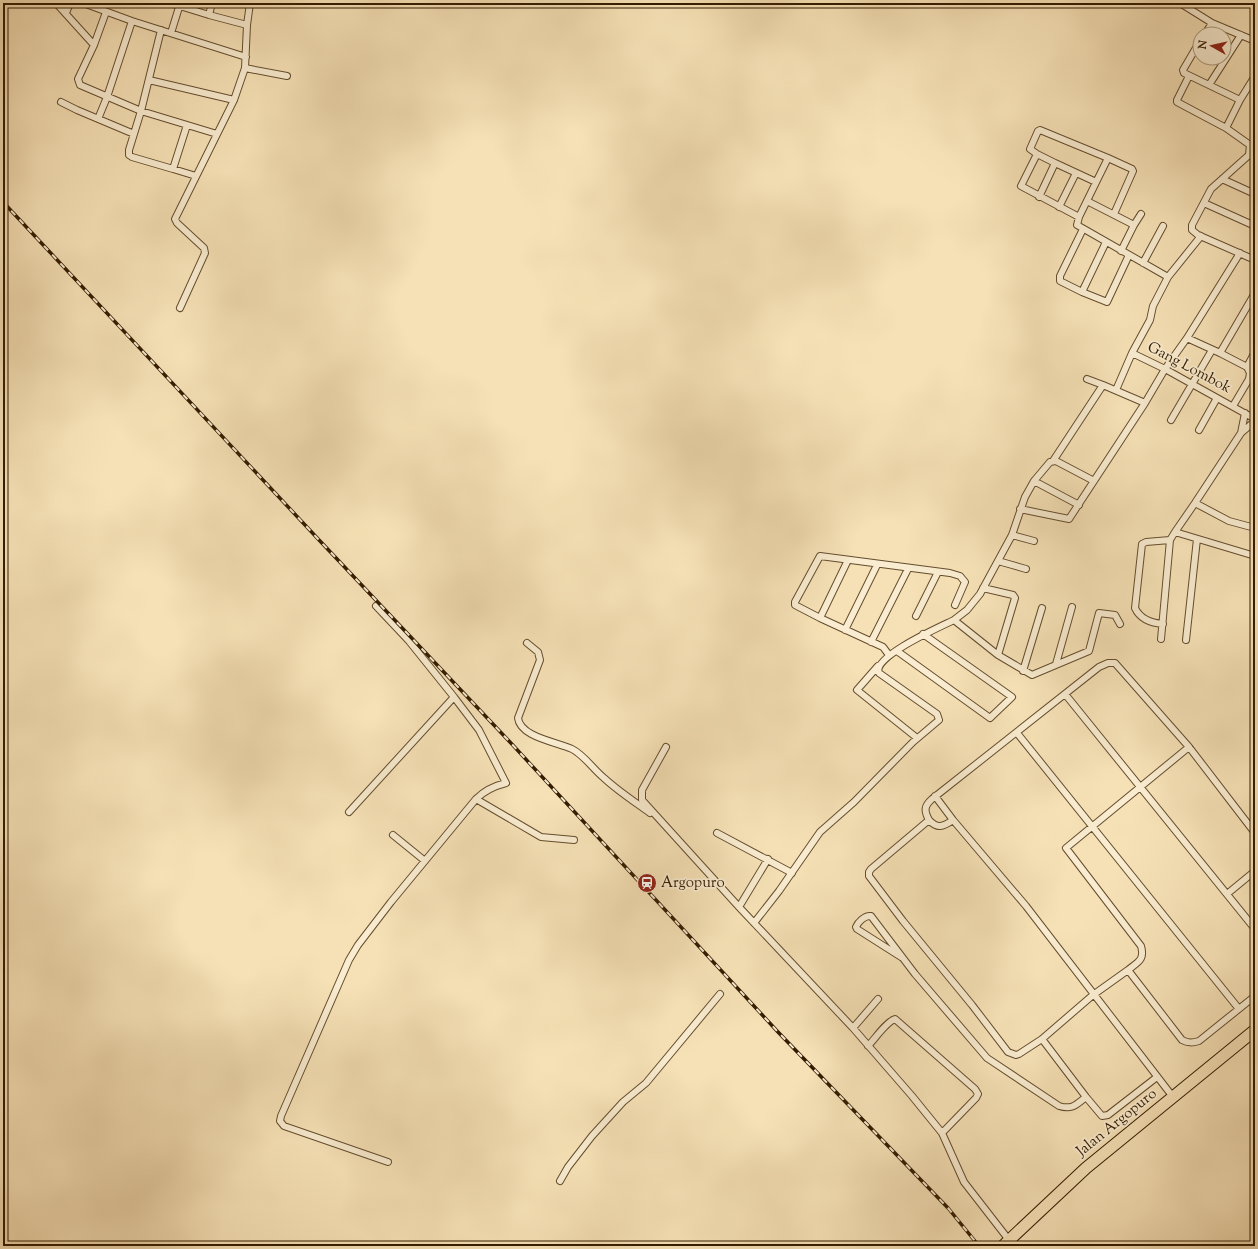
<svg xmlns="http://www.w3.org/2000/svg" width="1258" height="1249" font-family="'Sorts Mill Goudy',serif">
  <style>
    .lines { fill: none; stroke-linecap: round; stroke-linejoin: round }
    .street-casing { stroke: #644d2e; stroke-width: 8 }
    .highway-casing { stroke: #341c00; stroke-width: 13 }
    .street { stroke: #f9ecd0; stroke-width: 6 }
    .highway { stroke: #f6e1b6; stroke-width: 11 }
    .rail-casing { stroke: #341c00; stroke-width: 3.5 }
    .rail { stroke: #f9ecd0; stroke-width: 2; stroke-dasharray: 6; stroke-linecap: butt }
    .labels { text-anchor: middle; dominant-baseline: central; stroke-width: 3.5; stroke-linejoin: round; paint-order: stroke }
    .street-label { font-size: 15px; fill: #341c00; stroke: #f9ecd0 }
    .poi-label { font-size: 15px; fill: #341c00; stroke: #f9ecd0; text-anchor: start }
  </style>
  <rect width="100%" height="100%" fill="#f6e1b6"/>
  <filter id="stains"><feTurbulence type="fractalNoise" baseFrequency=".005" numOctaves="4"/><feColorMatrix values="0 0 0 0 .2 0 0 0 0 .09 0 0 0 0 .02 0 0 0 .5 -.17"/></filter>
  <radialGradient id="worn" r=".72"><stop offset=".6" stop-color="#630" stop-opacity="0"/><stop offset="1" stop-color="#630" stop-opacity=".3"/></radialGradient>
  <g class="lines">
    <defs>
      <path id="street" d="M56 3 94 45
        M83 3 132 21 246 57
        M170 3 209 15
        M212 3 209 15 247 25
        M1180 3 1212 23 1255 41
        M1254 11 1255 9
        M106 12 94 45 78 79 80 85 141 111 217 134
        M66 13 70 3
        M161 30 141 111 129 150V155L132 157 173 169 187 125
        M171 33 180 4
        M1205 34 1212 23
        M1200 41 1183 70 1184 73 1240 100
        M245 68 287 76
        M1189 76 1177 100V102L1226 128 1250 145 1249 155 1255 157
        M149 80 234 100
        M1209 85 1241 35
        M61 102 77 110 134 134
        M98 119 107 97 132 21
        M1226 128 1240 100 1255 76
        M1037 154 1055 163
        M1249 155 1211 189 1192 225V230L1198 235 1255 260
        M1108 158 1132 169 1133 171 1114 214
        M173 169 196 176
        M1222 179 1255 194
        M1039 197 1055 163 1096 182
        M1087 201 1134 225 1121 251
        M1204 203 1255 226
        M1059 207 1076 173
        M1079 217 1021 186 1037 154 1030 149 1038 131 1040 130 1108 158 1079 217 1077 225 1168 277
        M1134 225 1141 214
        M1083 229 1060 276V281L1082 292 1107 302 1129 255
        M1143 263 1163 226
        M1082 292 1106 242
        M180 308 205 253 204 248 177 223 175 219 234 100 245 68 247 25 250 3
        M1187 338 1240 253
        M1132 353 1165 369 1255 419
        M1247 367 1220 353 1255 293
        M1087 379 1103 385
        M1116 390 1132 353 1150 320 1153 306 1168 277 1201 236
        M1233 406 1249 379 1250 373 1247 367 1255 352
        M1171 420 1212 350
        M1199 430 1217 398
        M1241 433 1245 413
        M1053 461 1103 385 1145 403
        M1034 481 1079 505
        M1195 503 1229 521 1255 528
        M1020 509 1069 519 1145 403 1165 369 1187 338 1220 353
        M1175 532 1255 556
        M1012 535 1034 541
        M998 561 1026 569
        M983 588 1013 595 1015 598 998 655
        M376 606 409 641 454 697 479 730 506 783C494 786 485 790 476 799L391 902 358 945 349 960 281 1116 280 1121 284 1126 388 1162
        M916 616 938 572
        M820 618 848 560
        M954 620 967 610 980 594 1012 535 1025 497 1034 481 1050 462 1056 461 1094 481
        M1255 622 1254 628 1255 631
        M1163 624C1151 623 1140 619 1135 608L1142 544 1146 542 1170 540
        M845 630 877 565
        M1161 639 1170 540 1175 532 1195 503 1241 433 1255 421
        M1186 640 1197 539
        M871 642 908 569
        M527 643 538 652 540 660 518 718C520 737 557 742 572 749 584 755 593 769 604 778 618 791 635 802 650 813
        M897 651 990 718 1012 697 923 634
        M889 655 883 647 820 618 795 605V602L820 556 950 573 960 576 965 582 955 605
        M1056 664 1072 607
        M878 666 857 690 917 738
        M1023 671 1042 608
        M1065 694 1255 929
        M1017 733 1239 1009
        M666 747 642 790V800L739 907 853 1028 912 1096 942 1133 964 1182 1009 1240
        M1189 747 1066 848 1141 946C1145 960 1138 962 1128 970L1182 1040C1188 1043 1192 1043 1199 1041L1255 996
        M935 796 953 820 1026 906 1173 1097
        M476 799 541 837 574 840
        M349 812 454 697
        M929 820C924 811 924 806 932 799L1099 667 1108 663H1115L1189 747 1255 833
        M953 820C943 827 937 829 929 820L871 869 869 872V876L903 921 972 1005 1008 1052 1016 1055 1019 1054 1042 1039 1093 995 1128 970
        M717 833 792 873
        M393 835 425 861
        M1227 894 1255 871
        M739 907 768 859
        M754 923 779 891 820 832 854 802 913 742 939 720 937 714 879 673C871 657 942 626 954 620L998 655 1032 675 1089 651 1099 613 1115 615 1120 624
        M901 957 857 929 856 927C858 922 865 915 871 916L915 974 987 1058 1059 1106C1072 1110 1076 1105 1086 1097
        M853 1028 878 999
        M1042 1039 1086 1097 1102 1116 1108 1115 1157 1077
        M868 1046C875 1039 886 1022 895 1019L975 1089 978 1094 976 1098 942 1133
        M560 1181 568 1167 592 1136 623 1102 646 1083 720 994"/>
      <path id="highway" d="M1003 1246 1086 1168 1255 1030"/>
    </defs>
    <!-- street casing -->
    <use href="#street" class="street-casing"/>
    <!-- highway casing -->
    <use href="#highway" class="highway-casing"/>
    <!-- street -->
    <use href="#street" class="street"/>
    <!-- highway -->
    <use href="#highway" class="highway"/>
    <defs>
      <path id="rail" d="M3 202 320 541 509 741 778 1032 948 1208 979 1246"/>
    </defs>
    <!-- rail casing -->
    <use href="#rail" class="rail-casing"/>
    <!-- rail -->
    <use href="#rail" class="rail"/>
  </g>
  <!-- icons -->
  <defs>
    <symbol id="station-disc" viewBox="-11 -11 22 22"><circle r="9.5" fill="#8f2418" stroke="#f9ecd0"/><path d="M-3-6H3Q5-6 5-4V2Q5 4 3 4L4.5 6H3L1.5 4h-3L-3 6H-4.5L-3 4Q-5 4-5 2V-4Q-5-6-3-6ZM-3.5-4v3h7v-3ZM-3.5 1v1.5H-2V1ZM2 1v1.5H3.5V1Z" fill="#fff"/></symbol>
  </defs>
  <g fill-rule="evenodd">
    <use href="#station-disc" x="636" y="872" width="22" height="22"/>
  </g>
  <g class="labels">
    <!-- street labels -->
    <g class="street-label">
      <text transform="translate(1189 368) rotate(28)">Gang Lombok</text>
      <text transform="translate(1117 1123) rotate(-39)">Jalan Argopuro</text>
    </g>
    <!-- poi labels -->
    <g class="poi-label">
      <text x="661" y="883">Argopuro</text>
    </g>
  </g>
  <!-- margin -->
  <rect width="1258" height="1249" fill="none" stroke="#f6e1b6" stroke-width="16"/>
  <rect x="4" y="4" width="1250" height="1241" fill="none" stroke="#341c00" stroke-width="2"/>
  <rect x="8" y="8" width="1242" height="1233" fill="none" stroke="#341c00"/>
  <!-- north arrow -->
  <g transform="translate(1212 46) rotate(278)"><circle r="19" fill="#f9ecd0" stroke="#aa997d"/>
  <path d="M0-3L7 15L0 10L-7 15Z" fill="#8f2418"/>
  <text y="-6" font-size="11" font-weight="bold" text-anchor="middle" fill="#341c00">N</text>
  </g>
  <rect width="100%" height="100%" filter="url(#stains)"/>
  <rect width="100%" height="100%" fill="url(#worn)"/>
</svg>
